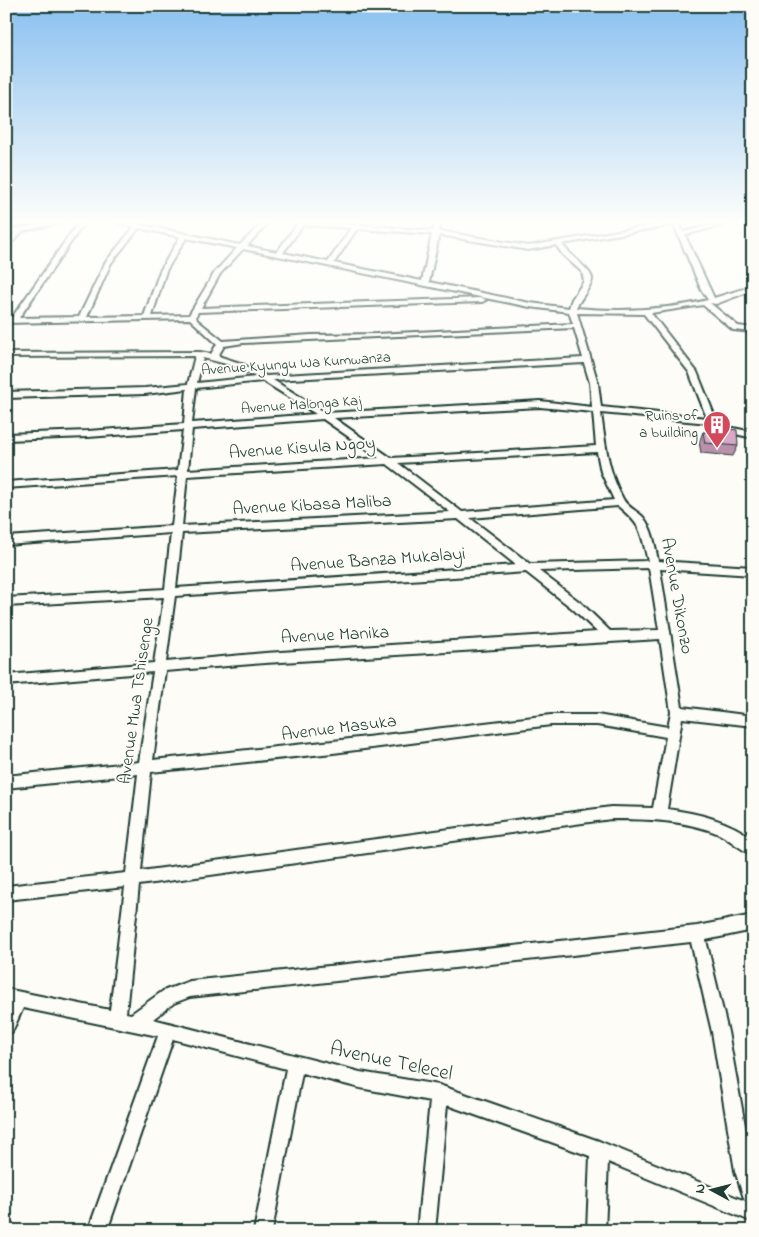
<svg xmlns="http://www.w3.org/2000/svg" width="759" height="1237" font-family="'Indie Flower',sans-serif">
  <style>
    .lines { fill: none; stroke-linecap: round; stroke-linejoin: round }
    .minor-casing { stroke: #1f3d34; stroke-width: 4 }
    .minor { fill: #fdfcf7; fill-rule: evenodd }
    .wall { fill: #ba90ab; stroke: #1f3d34 }
    .building { fill: #d8a8c7; stroke: #1f3d34 }
    .labels { text-anchor: middle; dominant-baseline: central; stroke-width: 4; stroke-linejoin: round; paint-order: stroke }
    .far-street-label { font-size: 15px; fill: #1f3d34; stroke: #fdfcf7 }
    .far-poi-label { font-size: 15px; fill: #1f3d34; stroke: #fdfcf7; text-anchor: end }
    .street-label { font-size: 18px; fill: #1f3d34; stroke: #fdfcf7 }
    .near-street-label { font-size: 21px; fill: #1f3d34; stroke: #fdfcf7 }
  </style>
  <rect width="100%" height="100%" fill="#fdfcf7"/>
  <filter id="ink" filterUnits="userSpaceOnUse"><feTurbulence type="fractalNoise" baseFrequency=".02" numOctaves="2"/><feDisplacementMap in="SourceGraphic" scale="10" xChannelSelector="R" yChannelSelector="G"/><feConvolveMatrix kernelMatrix="1 2 1 2 8 2 1 2 1" color-interpolation-filters="sRGB"/></filter>
  <g filter="url(#ink)">
    <g class="lines">
      <defs>
        <path id="minor" d="M48 223H60L23 231 6 249V242L15 232 6 234V230Z
          M78 223H84L19 318 79 317 105 263 134 227 119 223 138 224 240 245 262 223H268L247 246 277 252 298 223 354 225 355 223H361L360 225 433 231 435 223H441L439 231 528 246 667 223H679L683 232 720 223H729L685 235 714 298 753 286V290L716 304 710 303 738 326 753 328V332L733 330 703 305 651 313 697 372 717 422 723 426 753 432V438L717 430 709 423 601 413C605 443 608 472 623 499 627 507 637 511 643 517 653 529 655 546 658 561L753 567V575L660 569 682 707 753 716V726L682 718 667 809C697 813 728 820 753 839V855C741 850 731 840 719 834 686 820 647 819 611 819L139 885 126 1013 131 1014 163 991 190 981 697 926 753 915V930L706 940 728 1032 753 1169V1222L608 1162 605 1231H587L590 1156 447 1105 435 1231H417L430 1101 360 1088 302 1073 272 1231H254L286 1069 173 1039 107 1231H88L158 1036 23 1008 12 1032 6 1034V989L110 1010 125 887 6 900V886L126 873 138 774 6 788V776L139 762 153 672 6 685V675L154 663 164 597 6 606V598L165 589 171 533 6 545V537L172 526 178 476 6 488V482L178 470 183 430 88 437 6 440V434L88 431 184 424 187 389 145 394 6 398V392L145 388 188 384 195 356 6 357V353L200 352 211 354 217 344 190 319 6 323V319H11ZM303 225 351 228 328 262 283 253ZM674 225 701 289 708 300C665 310 620 312 576 308 580 299 589 290 592 280 594 272 568 254 562 244ZM139 228 180 237 160 271 144 316 87 317 111 263ZM357 229 432 234 422 281 334 263ZM439 235 528 250 556 245 563 255 582 272 584 281 572 299 569 308 530 303 429 282ZM186 238 237 248 215 272 189 315 152 316 166 271ZM243 249 530 307 569 312 573 324 376 334 311 335 223 341 197 320 196 316 198 312 482 302 486 300 482 298 201 308 220 274ZM577 313 644 314 689 372 707 418 601 407 598 383ZM574 328 583 358 266 376 240 363 218 356 224 346 243 343ZM203 358 234 366 256 377 197 383ZM584 363 590 383 592 407 540 401 326 413 273 380ZM263 381 316 414 192 423 196 388ZM540 407 593 412 596 446 391 458 334 418ZM323 419 379 458 188 470 192 429ZM597 452 601 472 614 500 462 512 398 463ZM387 464 450 512 182 526 187 476ZM618 506C643 527 640 530 648 561L530 564 470 518ZM458 519 516 565 176 588 182 533ZM649 568 659 630 610 631 581 603 539 571ZM526 572 573 609 597 632 265 653 166 662 175 596ZM660 639 671 712 668 727 597 715H551L333 741 153 760 165 671 265 663ZM551 725H597L666 737 653 808 611 807 141 871 151 772 333 753ZM691 942 712 1032 735 1171 745 1201 599 1141 439 1085 360 1072 153 1019 174 1003 190 997Z"/>
      </defs>
      <!-- minor casing -->
      <use href="#minor" class="minor-casing"/>
      <!-- minor -->
      <use href="#minor" class="minor"/>
    </g>
    <!-- wall -->
    <path class="wall" d="M723 428 738 446 733 456 701 453 699 442 703 432 720 434Z"/>
    <!-- building -->
    <path class="building" d="M723 428 737 430 738 446 705 443 703 432 723 434Z"/>
  </g>
  <!-- sky -->
  <linearGradient id="sky" x2="0" y2="1"><stop stop-color="#8ac0f0"/><stop offset="0.56" stop-color="#fefefb"/><stop offset="1" stop-color="#fefefb" stop-opacity="0"/></linearGradient>
  <rect width="759" height="396" fill="url(#sky)"/>
  <!-- icons -->
  <defs>
    <symbol id="building-pin" viewBox="-11 -11 22 30"><path d="M0 17L-7.5 6A9.5 9.5 0 1 1 7.5 6Z" fill="#d1495b" stroke="#fdfcf7"/><path d="M-4-6H4V6H1V3H-1V6H-4ZM-2.5-4.3h1.7v1.8h-1.7ZM.8-4.3h1.7v1.8H.8ZM-2.5-1h1.7V.8h-1.7ZM.8-1h1.7V.8H.8Z" fill="#fff"/></symbol>
  </defs>
  <g fill-rule="evenodd">
    <use href="#building-pin" x="701" y="409" width="32" height="43"/>
  </g>
  <g class="labels">
    <!-- far-street labels -->
    <g class="far-street-label">
      <text transform="translate(296 364) rotate(-4)">Avenue Kyungu Wa Kumwanza</text>
      <text transform="translate(301 405) rotate(-4)">Avenue Malonga Kaj</text>
    </g>
    <!-- far-poi labels -->
    <g class="far-poi-label">
      <text x="698" y="416">Ruins of<tspan x="698" dy="17">a building</tspan></text>
    </g>
    <!-- street labels -->
    <g class="street-label">
      <text transform="translate(302 449) rotate(-4)">Avenue Kisula Ngoy</text>
      <text transform="translate(312 506) rotate(-3)">Avenue Kibasa Maliba</text>
      <text transform="translate(378 561) rotate(-4)">Avenue Banza Mukalayi</text>
      <text transform="translate(676 596) rotate(80)">Avenue Dikonzo</text>
      <text transform="translate(335 636) rotate(-3)">Avenue Manika</text>
      <text transform="translate(137 701) rotate(-82)">Avenue Mwa Tshisenge</text>
      <text transform="translate(339 729) rotate(-7)">Avenue Masuka</text>
    </g>
    <!-- near-street labels -->
    <g class="near-street-label">
      <text transform="translate(391 1062) rotate(12)">Avenue Telecel</text>
    </g>
  </g>
  <!-- margin -->
  <rect width="759" height="1237" fill="none" stroke="#fdfcf7" stroke-width="25"/>
  <rect x="12" y="12" width="734" height="1212" fill="none" stroke="#1f3d34" stroke-width="2" filter="url(#ink)"/>
  <!-- north arrow -->
  <g transform="translate(712 1190) rotate(277)" stroke="#fdfcf7" stroke-width="4" paint-order="stroke">
  <path d="M0-4L9 19L0 12L-9 19Z" fill="#1f3d34"/>
  <text y="-8" font-size="14" font-weight="bold" text-anchor="middle" fill="#1f3d34">N</text>
  </g>
</svg>
